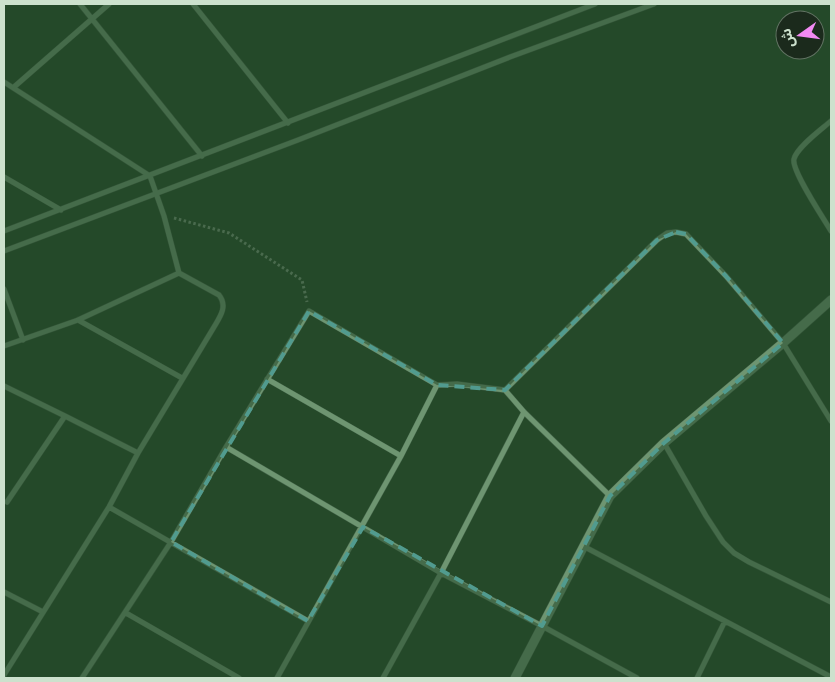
<svg xmlns="http://www.w3.org/2000/svg" width="835" height="682" font-family="Figtree,'Noto Sans Arabic',sans-serif">
  <style>
    .lines { fill: none; stroke-linecap: round; stroke-linejoin: round }
    .minor-casing { stroke: #446449; stroke-width: 6 }
    .tertiary-casing { stroke: #446449; stroke-width: 10 }
    .path { stroke: #769378; stroke-width: 3; stroke-dasharray: 2.5 2.5; stroke-linecap: butt }
    .minor { stroke: #6e9571; stroke-width: 5 }
    .tertiary { stroke: #6e9571; stroke-width: 9 }
    .marked { fill: none; stroke: #519b8f; stroke-width: 4; stroke-dasharray: 10 6; stroke-linejoin: round }
  </style>
  <rect width="100%" height="100%" fill="#254929"/>
  <g class="lines">
    <defs>
      <path id="minor" d="M80 4 202 156
        M193 4 288 123
        M4 82 150 176 164 216 179 273 219 295C228 306 220 317 214 327L138 453 109 507 4 675
        M14 87 109 4
        M831 121C822 129 797 147 794 159 791 170 824 219 831 231
        M4 177 61 210
        M4 231 595 4
        M4 251 298 140 510 57 654 4
        M4 289 23 340
        M78 320 182 378
        M4 346 78 320 179 273
        M267 379 401 456
        M4 386 65 416
        M505 390 657 240 667 233 676 232 686 234 726 276 783 343 831 421
        M664 443 706 516 723 542 734 553 749 562 831 602
        M226 447 441 573 542 626 637 678
        M7 502 65 416 138 453
        M109 507 308 621
        M583 546 831 677
        M4 592 43 612
        M126 613 239 678
        M82 678 171 542 226 447 309 311 437 385 457 384 505 390 524 412 610 496
        M277 678 401 456 437 385
        M383 678 441 573 524 412
        M697 678 725 621"/>
      <path id="tertiary" d="M515 678 610 496 664 443 783 343 831 300"/>
    </defs>
    <!-- minor casing -->
    <use href="#minor" class="minor-casing"/>
    <!-- tertiary casing -->
    <use href="#tertiary" class="tertiary-casing"/>
    <!-- path -->
    <path class="path" d="M174 218 229 233 302 280 307 302"/>
    <!-- minor -->
    <use href="#minor" class="minor"/>
    <!-- tertiary -->
    <use href="#tertiary" class="tertiary"/>
  </g>
  <!-- marked area -->
  <path d="M0 0H835V682H0ZM676 232 686 234 726 276 783 343 664 443 610 496 542 626 363 527 308 621 171 542 309 311 437 385 505 390 657 240Z" fill="#254929" fill-opacity=".55" fill-rule="evenodd"/>
  <path class="marked" d="M676 232 686 234 726 276 783 343 664 443 610 496 542 626 363 527 308 621 171 542 309 311 437 385 505 390 657 240Z"/>
  <!-- border -->
  <rect width="835" height="682" fill="none" stroke="#cce1cd" stroke-width="10"/>
  <!-- north arrow -->
  <g transform="translate(800 35) rotate(256)"><circle r="24" fill="#1b2a1c" stroke="#627363"/>
  <path d="M0-4L9 19L0 12L-9 19Z" fill="#f28af3"/>
  <text y="-8" font-size="14" font-weight="bold" text-anchor="middle" fill="#cce1cd">ش</text>
  </g>
</svg>
